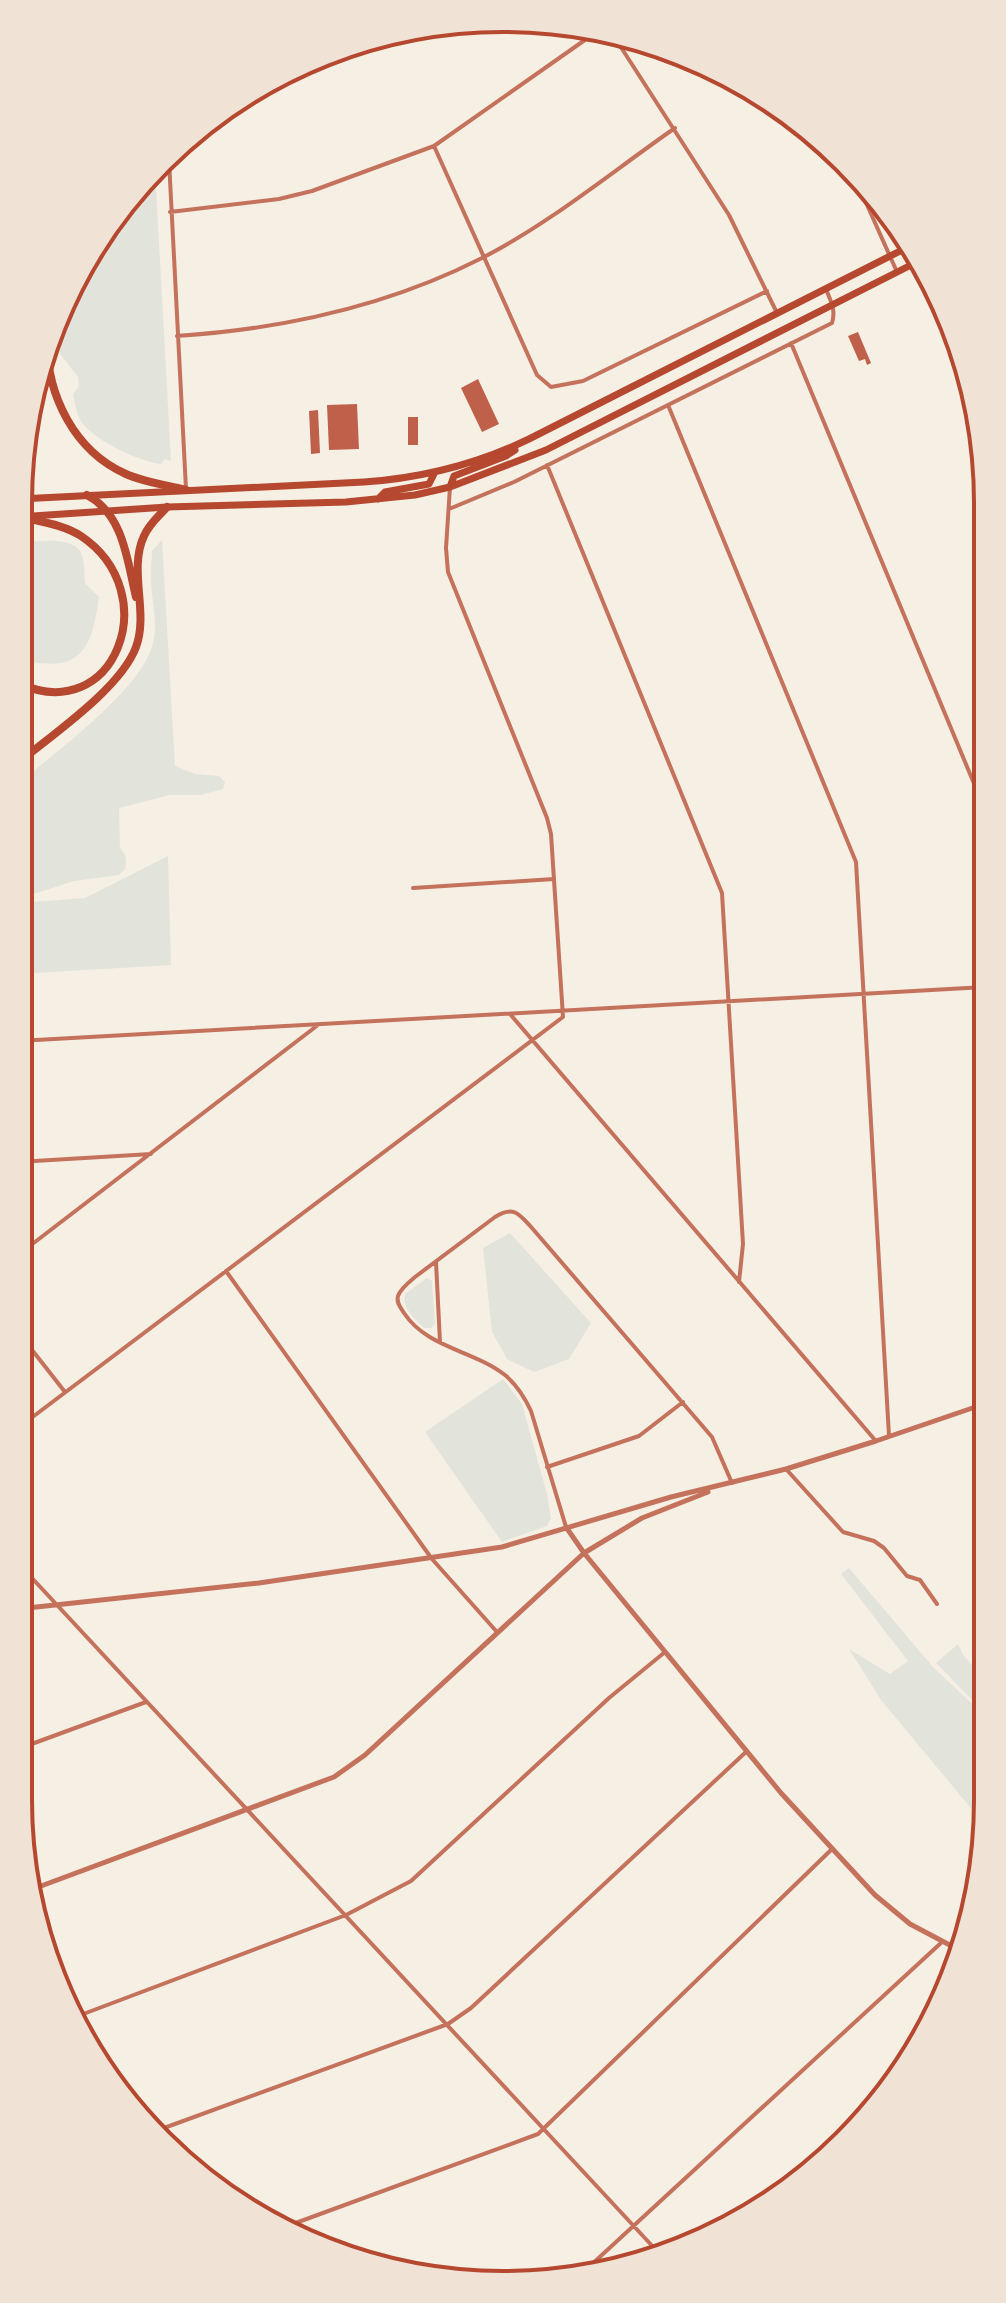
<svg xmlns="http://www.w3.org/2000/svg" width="1006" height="2303" font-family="Arial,sans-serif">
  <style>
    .green { fill: #e2e4dc }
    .building { fill: #bf614a }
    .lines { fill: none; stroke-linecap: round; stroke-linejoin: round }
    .minor { stroke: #c5725c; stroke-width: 4 }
    .tertiary { stroke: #c5725c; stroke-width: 5 }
    .primary { stroke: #b5482f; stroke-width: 7 }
    .motorway { stroke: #b5482f; stroke-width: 8 }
    .rim { fill: none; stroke: #b5482f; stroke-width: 4 }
  </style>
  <rect width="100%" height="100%" fill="#f6efe4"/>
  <!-- green -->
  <path class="green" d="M155 170 171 461 165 459 161 464C138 461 98 442 83 424 77 417 75 403 73 394L79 386 78 377 60 354 62 315 139 183Z
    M162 540 175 766 195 774 219 776 225 782 223 789 201 795H170L119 808 120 848 125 854 126 862 125 869 119 875 74 881 18 899V784C55 752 142 690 153 643 158 622 152 603 151 582 150 572 152 562 152 551Z
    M23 542C39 542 69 536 80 551 85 558 84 574 85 583L99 597C92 649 81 674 23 660L18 651V544Z
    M168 856 171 965 18 974V903L85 898Z
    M510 1233 591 1323 569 1359 534 1372 507 1359 492 1332 483 1248Z
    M427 1278 432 1281 435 1324 431 1328H424C414 1318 402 1309 405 1294Z
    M503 1379 522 1404 547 1494 551 1518 547 1526 502 1542 425 1432Z
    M849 1568 933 1667 988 1719V1800L984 1824 881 1700 849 1649 890 1674 908 1661 841 1574Z
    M958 1644 964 1656 988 1682V1716L936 1663Z"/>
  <!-- building -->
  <path class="building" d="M858 332 871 363 867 365 865 359 859 361 848 336Z
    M478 379 499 424 482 432 461 388Z
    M357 404 359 449 329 450 327 405Z
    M318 410 320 453 311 454 309 411Z
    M408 417H418V445H408Z"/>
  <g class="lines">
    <!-- minor -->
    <path class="minor" d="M615 38 729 215 777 313
      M287 69 299 65
      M434 146 537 375 551 387 583 381 767 291
      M169 160 186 489
      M851 169 897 272
      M170 212 279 199 312 191 434 146 592 35
      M177 336C282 329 388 306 482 258 549 224 613 171 675 128
      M791 343 985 810
      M668 405 856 862 889 1436
      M547 465 722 893 743 1244 739 1282
      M449 509 514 482 832 323C836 310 831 302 826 289
      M413 888 554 879
      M510 1014 875 1440
      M18 1041 985 987
      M18 1162 151 1154
      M18 1255 318 1025
      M436 1262 440 1342
      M226 1271 432 1559 497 1632
      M18 1332 65 1392
      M18 1428 563 1017 551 834 547 818 448 572 446 548 450 487
      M547 1467 639 1436 683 1402
      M786 1469 843 1532 874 1541 884 1548 907 1576 920 1580 937 1604
      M566 1527 531 1411C525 1398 517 1385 505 1375 473 1350 427 1348 404 1313 401 1308 396 1303 398 1296 400 1289 409 1282 415 1277L495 1217C514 1205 519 1214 532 1228L712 1437 732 1483
      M18 1563 656 2250
      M18 1749 146 1702
      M78 2016 346 1915 411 1881 609 1698 665 1652
      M153 2132 448 2024 471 2008 747 1751
      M282 2228 538 2134 832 1849
      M578 2277 942 1942
      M537 2280 588 2267"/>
    <!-- tertiary -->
    <path class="tertiary" d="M566 1527 584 1553 781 1793 875 1895 910 1924 963 1952
      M18 1609 259 1583 502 1547 671 1497 786 1469 876 1441 987 1403
      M33 1889 334 1777 365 1755 584 1553 642 1518 708 1492"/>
    <!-- primary -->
    <path class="primary" d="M450 487 454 476 506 456 515 450
      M19 499 364 482C423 478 475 465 529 439L908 247
      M378 499 385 492 429 484 434 474
      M18 517 167 507 346 502 415 495 450 487 546 450 917 262"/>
    <!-- motorway -->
    <path class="motorway" d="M47 341C47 395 74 451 126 474 144 482 166 485 186 490
      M87 495C124 515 127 560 136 597
      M18 683C115 728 166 593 81 536 64 525 42 522 22 517
      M18 763C53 734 121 688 136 647 149 612 128 570 144 536 149 524 159 516 167 507"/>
  </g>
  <!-- crop -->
  <path d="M0 0H1006V2303H0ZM503 32H503A471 471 0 0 1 974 503V1800A471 471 0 0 1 503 2271H503A471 471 0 0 1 32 1800V503A471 471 0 0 1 503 32Z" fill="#f1e2d6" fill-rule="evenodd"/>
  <path class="rim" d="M503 32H503A471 471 0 0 1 974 503V1800A471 471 0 0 1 503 2271H503A471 471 0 0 1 32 1800V503A471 471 0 0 1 503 32Z"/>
</svg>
